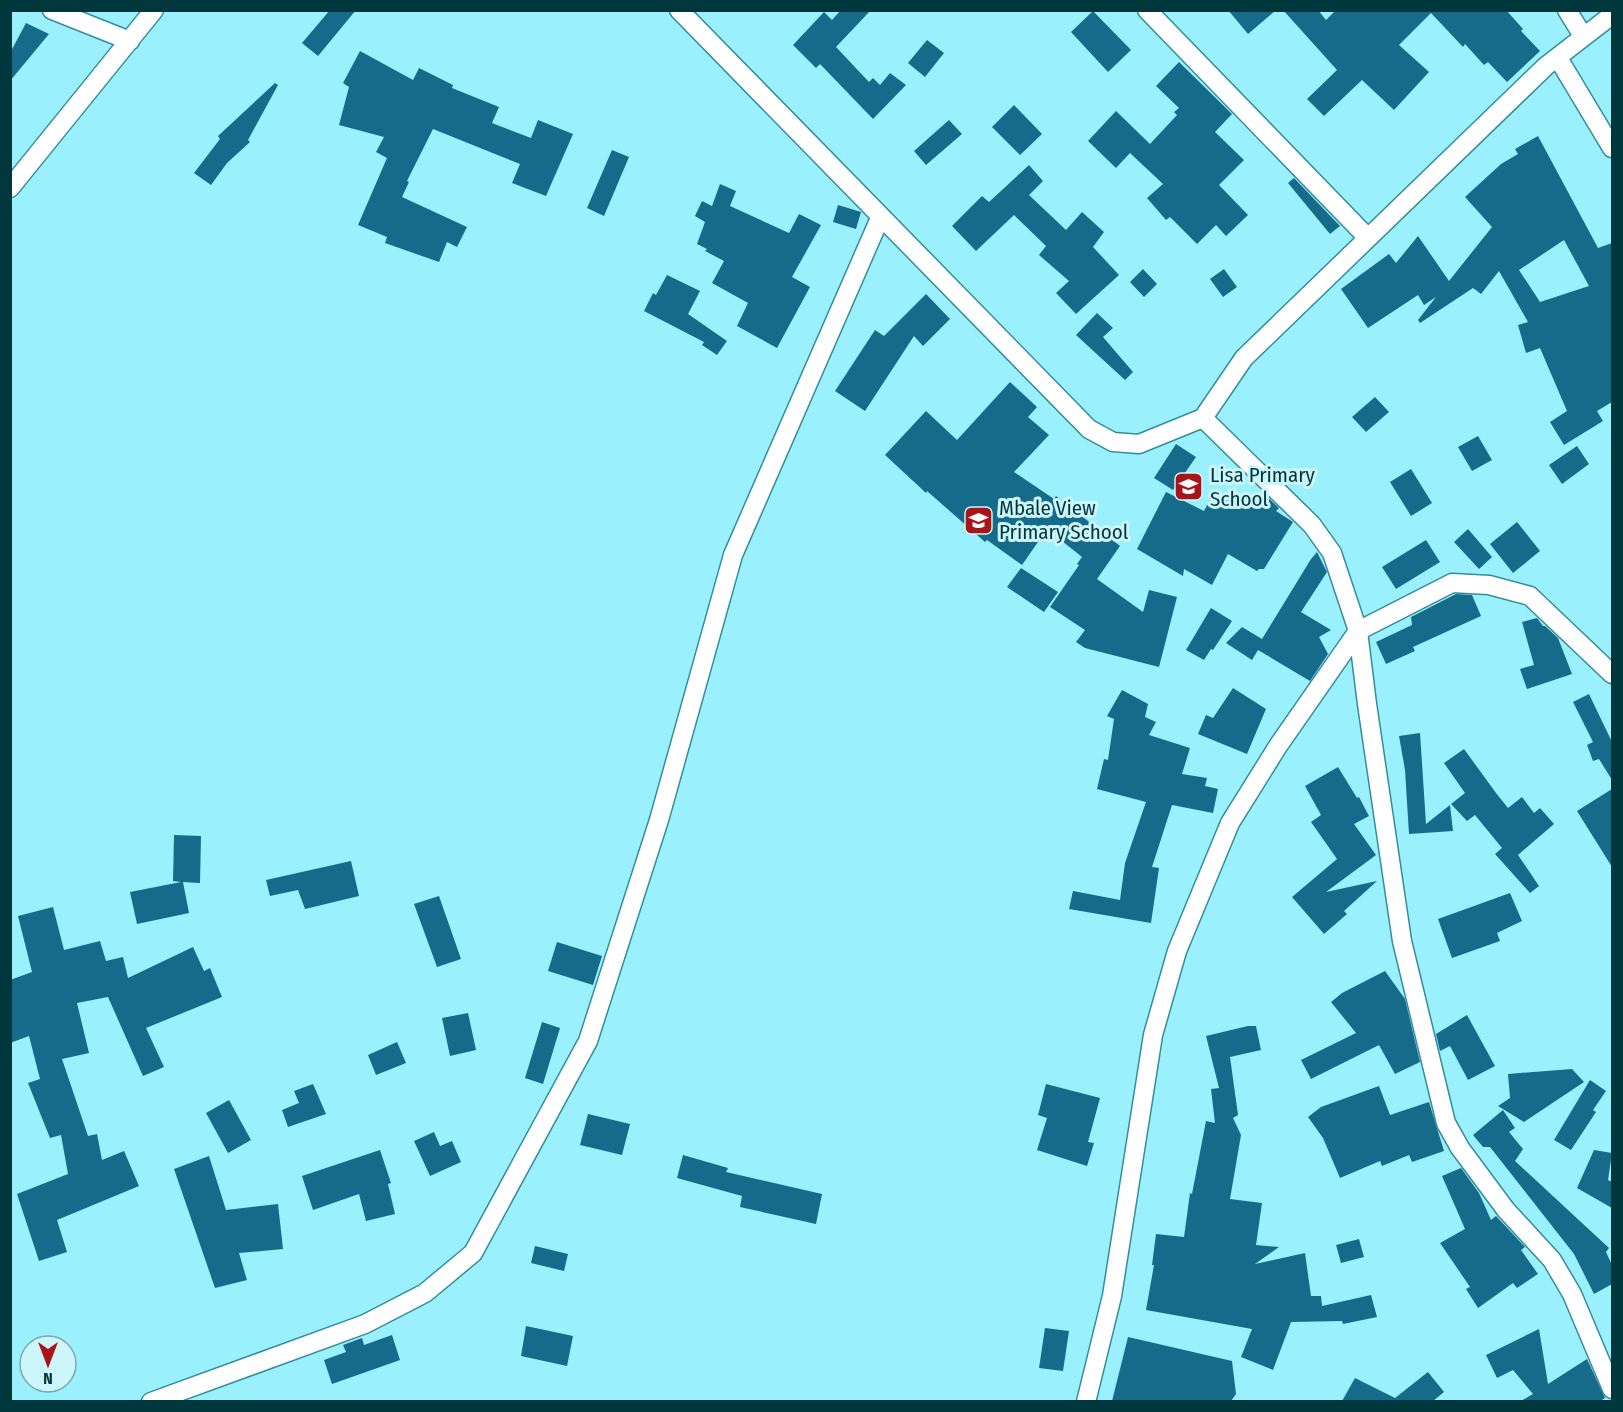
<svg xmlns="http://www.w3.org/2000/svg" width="1623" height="1412" font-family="'Fira Sans Condensed',sans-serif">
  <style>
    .building { fill: #156b89; fill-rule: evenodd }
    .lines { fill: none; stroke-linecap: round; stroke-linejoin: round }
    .minor-casing { stroke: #348e9a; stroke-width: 21 }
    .minor { stroke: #fff; stroke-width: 18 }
    .labels { text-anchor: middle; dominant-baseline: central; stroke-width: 6; stroke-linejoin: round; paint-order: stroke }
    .poi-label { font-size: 21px; fill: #00373d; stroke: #cdf6fb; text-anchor: start }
  </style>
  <rect width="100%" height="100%" fill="#9af0fc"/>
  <!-- building -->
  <path class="building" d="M330 10H356L318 56 302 43Z
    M841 10H871L836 47 869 82 873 78 880 85 890 73 906 85 873 119 820 64 816 68 793 45 824 12 832 20Z
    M1228 10H1276L1248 34Z
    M1283 10H1318L1326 20 1336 10H1506L1523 29 1521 31 1540 51 1507 82 1488 62 1484 65 1465 44 1463 47 1431 13 1399 45 1429 72 1394 110 1362 80 1324 116 1307 99 1337 70Z
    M1093 11 1131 50 1108 72 1071 32Z
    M26 23 49 34 10 81V53Z
    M927 40 944 53 925 77 908 63Z
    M360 51 413 80 419 68 453 85 452 88 499 107 492 123 531 138 538 120 573 134 546 196 512 183 520 164 433 129 407 181 409 182 402 197 467 227 457 247 447 242 439 262 385 243 387 237 358 225 387 158 376 152 384 137 339 125 349 87 343 83Z
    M1179 62 1232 114 1215 132 1244 160 1219 185 1248 215 1226 236 1216 225 1197 244 1170 217 1166 220 1147 198 1163 184 1130 153 1116 168 1088 141 1116 111 1150 144 1177 115 1174 112 1179 108 1156 86Z
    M275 83 278 85 248 140 250 142 227 163 211 185 194 173 220 139 218 136Z
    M1014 105 1042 134 1020 155 992 127Z
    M949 120 962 134 926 165 914 151Z
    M1538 136 1598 248 1612 243V402L1597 411 1603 421 1564 445 1550 422 1567 411 1540 348 1526 353 1518 325 1528 322 1499 271 1481 294 1473 288 1420 323 1418 320 1436 297 1424 305 1418 295 1368 328 1341 289 1389 254 1396 263 1418 236 1449 281 1492 227 1465 197 1501 164 1518 154 1515 149ZM1564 240 1589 286 1540 302 1519 270Z
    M612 150 629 157 604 216 587 208Z
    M1029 165 1043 181 1029 195 1066 230 1082 212 1104 232 1093 247 1119 275 1076 314 1056 293 1069 281 1039 255 1046 246 1014 215 976 251 952 226 982 196 989 202Z
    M1294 178 1340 226 1330 234 1288 183Z
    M720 184 736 191 730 206 789 233 799 214 821 225 792 277 810 287 777 348 737 326 748 303 712 283 724 261 705 251 707 249 697 244 705 222 695 216 702 201 712 206Z
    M838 205 861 212 856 229 833 222Z
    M1143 269 1157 284 1144 297 1130 282Z
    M1224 269 1237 287 1223 297 1210 279Z
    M667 275 700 291 688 314 727 341 717 355 702 345 704 342 644 311 653 293 656 295Z
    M926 294 950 319 923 346 914 336 865 411 835 391 875 330 884 336Z
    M1097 313 1113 328 1103 337 1133 372 1125 380 1076 335Z
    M1010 382 1037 407 1028 417 1049 435 1014 472 1054 499 1056 496 1120 546 1097 579 1143 612 1149 590 1177 597 1159 667 1085 648 1076 642 1085 630 1050 607 1079 565 1077 564 1082 557 1047 529 1022 565 987 540 985 542 927 491 926 493 885 455 926 411 957 440Z
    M1375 397 1389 412 1366 432 1352 417Z
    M1478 436 1492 460 1472 471 1458 447Z
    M1176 444 1196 457 1173 490 1154 478Z
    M1577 446 1589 464 1562 484 1549 465Z
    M1411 469 1432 503 1411 516 1390 482Z
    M1166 492 1204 511 1214 492 1248 508 1262 492 1279 508 1276 511 1293 522 1264 569H1259L1257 571 1228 554 1212 585 1184 569 1183 576 1137 549Z
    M1517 522 1540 551 1513 573 1490 544Z
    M1468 529 1492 557 1479 569 1454 542Z
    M1426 540 1440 562 1396 589 1382 567Z
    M1317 552 1327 572 1301 612 1331 630 1319 637 1328 654 1310 681 1258 650 1252 660 1226 643 1242 627 1262 639 1311 559Z
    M1021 568 1058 592 1044 612 1007 587Z
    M1456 594 1472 595 1481 616 1413 647 1415 651 1386 664 1376 642 1412 625 1411 617Z
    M1211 608 1232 621 1213 650 1211 649 1204 660 1186 650Z
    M1537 618 1543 626H1545L1558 638 1572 674 1527 689 1520 669 1534 665 1522 622Z
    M1233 688 1266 709 1247 754 1198 734 1206 715 1213 718Z
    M1122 690 1148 704 1145 717 1156 722 1149 735 1190 748 1182 774 1207 778 1205 786 1218 789 1213 813 1172 805 1152 867 1159 868 1151 923 1069 909 1073 891 1120 900 1125 863 1146 802 1097 789 1104 759 1108 760 1114 719 1107 716Z
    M1589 694 1612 742V780L1599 759 1593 761 1587 745 1593 742 1573 702Z
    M1420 733 1426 824 1450 805 1453 831 1409 834 1405 770 1399 736Z
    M1464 749 1496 793 1508 808 1522 797 1534 813 1540 808 1554 824 1518 855 1539 886 1530 893 1495 854 1502 848 1475 815 1467 821 1451 804 1465 793 1444 763Z
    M1338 767 1357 798 1359 797 1369 816 1354 824 1376 855 1326 892 1377 881 1344 911 1347 914 1324 934 1292 897 1337 859 1311 822 1321 815 1305 786Z
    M1612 789V867L1577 811Z
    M174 835 201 836 200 883 183 882 189 913 137 924 130 892 181 882 173 881Z
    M351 861 359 896 305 909 298 890 270 896 266 880Z
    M1510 893 1522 921 1497 933 1500 941 1452 958 1438 919Z
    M439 896 461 959 437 967 414 904Z
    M53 907 64 950 100 941 106 961 123 957 128 978 193 947 204 971 210 968 222 997 146 1028 164 1067 143 1076 108 997 77 1003 89 1053 62 1059 88 1136 97 1134 102 1160 124 1151 139 1186 57 1220 67 1252 39 1261 17 1194 68 1174 61 1135 50 1138 28 1083 40 1079 29 1036 10 1043V980L32 972 18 916Z
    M557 942 602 956 593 985 548 971Z
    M1385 971 1405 999 1420 1062 1395 1074 1379 1045 1311 1079 1301 1060 1356 1033 1331 1002 1342 993Z
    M468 1013 476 1050 450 1056 442 1018Z
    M1467 1015 1495 1066 1468 1080 1450 1046 1440 1051 1436 1034Z
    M542 1022 560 1028 543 1084 525 1078Z
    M1248 1026H1256L1261 1050 1230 1057 1238 1115 1233 1118 1241 1135 1230 1199 1262 1203 1256 1245 1279 1247 1255 1264 1305 1253 1311 1296H1321L1322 1306 1371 1295 1377 1317 1343 1324 1342 1321 1291 1322 1273 1370 1241 1357 1252 1329 1146 1310 1154 1265H1152L1156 1234 1184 1237 1190 1193 1192 1194 1206 1121 1215 1123 1211 1089 1219 1088 1206 1036Z
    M397 1042 406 1063 376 1075 368 1055Z
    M1572 1069 1584 1082 1524 1122 1498 1106 1510 1098 1508 1074Z
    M1590 1080 1606 1091 1593 1110 1596 1112 1571 1150 1554 1140Z
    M313 1084 326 1114 288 1127 282 1110 299 1103 294 1091Z
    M1046 1084 1100 1098 1088 1142 1094 1143 1087 1166 1037 1150 1047 1118 1038 1115Z
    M1379 1086 1390 1115 1429 1102 1444 1151 1412 1162 1409 1155 1382 1166 1380 1161 1340 1178 1323 1138 1308 1117 1321 1107Z
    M229 1100 251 1140 228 1153 206 1113Z
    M1503 1110 1515 1128 1509 1132 1523 1149 1515 1161 1609 1248 1606 1252 1612 1265V1284L1594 1294 1574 1254 1490 1147H1483L1473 1135Z
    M588 1114 630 1124 622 1155 580 1145Z
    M434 1132 440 1146 452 1141 461 1162 430 1176 414 1141Z
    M380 1150 391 1183 388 1184 395 1214 366 1221 359 1194 313 1210 302 1176Z
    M1594 1150 1612 1153 1608 1180 1612 1182V1208L1577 1188Z
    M683 1155 728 1168 726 1172 822 1194 816 1224 740 1207 742 1196 677 1178Z
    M209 1156 226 1210 278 1204 283 1249 239 1253 247 1280 215 1288 174 1169Z
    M1461 1168 1479 1193 1491 1220 1496 1216 1525 1247 1521 1250 1538 1274 1517 1288 1513 1283 1478 1308 1466 1289 1470 1287 1440 1243 1465 1229 1442 1176Z
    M1359 1239 1364 1257 1341 1263 1336 1245Z
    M535 1246 568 1254 564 1271 531 1263Z
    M526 1326 573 1336 567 1366 521 1356Z
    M1045 1328 1069 1331 1063 1371 1039 1368Z
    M1539 1329 1548 1384 1587 1359 1605 1398 1600 1401H1521L1533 1394 1513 1370 1497 1378 1486 1355Z
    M392 1335 400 1360 332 1384 324 1360 346 1352 343 1345 362 1338 364 1345Z
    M1128 1337 1232 1361 1236 1394 1231 1401H1112Z
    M1428 1372 1444 1392 1433 1401H1342L1355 1378 1395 1398Z"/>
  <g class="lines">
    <defs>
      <path id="minor" d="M52 10 130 41
        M679 10 1089 429 1113 442 1139 444 1203 418 1244 358 1546 66 1612 15
        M1147 10 1368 238
        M1567 10 1583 36
        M1558 58 1612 148
        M10 188 154 10
        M1203 418 1312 525 1332 553 1358 631 1367 704 1402 941 1446 1123 1460 1148 1506 1210 1552 1260 1572 1294 1612 1389
        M151 1402 365 1324 425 1293 473 1253 588 1041 659 820 733 555 880 218
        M1086 1402 1112 1296 1153 1035 1177 951 1230 823 1278 746 1358 631 1452 583 1489 585 1530 596 1612 674"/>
    </defs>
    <!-- minor casing -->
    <use href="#minor" class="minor-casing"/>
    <!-- minor -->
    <use href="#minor" class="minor"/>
  </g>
  <!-- icons -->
  <defs>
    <symbol id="school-square" viewBox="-11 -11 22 22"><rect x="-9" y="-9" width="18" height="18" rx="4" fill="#a81418" stroke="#cdf6fb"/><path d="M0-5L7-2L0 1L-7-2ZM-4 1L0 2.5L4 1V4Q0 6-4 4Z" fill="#fff"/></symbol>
  </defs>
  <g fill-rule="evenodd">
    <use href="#school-square" x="1172" y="470" width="33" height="33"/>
    <use href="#school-square" x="962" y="504" width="33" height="33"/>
  </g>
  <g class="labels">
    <!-- poi labels -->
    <g class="poi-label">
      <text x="1210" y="475">Lisa Primary<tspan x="1210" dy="24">School</tspan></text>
      <text x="999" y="508">Mbale View<tspan x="999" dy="24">Primary School</tspan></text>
    </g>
  </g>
  <!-- border -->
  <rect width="1623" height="1412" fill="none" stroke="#00373d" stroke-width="24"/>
  <!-- north arrow -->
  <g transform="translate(48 1364) rotate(180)"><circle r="28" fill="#cdf6fb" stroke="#7baaaf" stroke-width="1.5"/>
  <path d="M0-4.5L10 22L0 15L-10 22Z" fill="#a81418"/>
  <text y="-9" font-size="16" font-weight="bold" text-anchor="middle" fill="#00373d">N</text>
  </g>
</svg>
